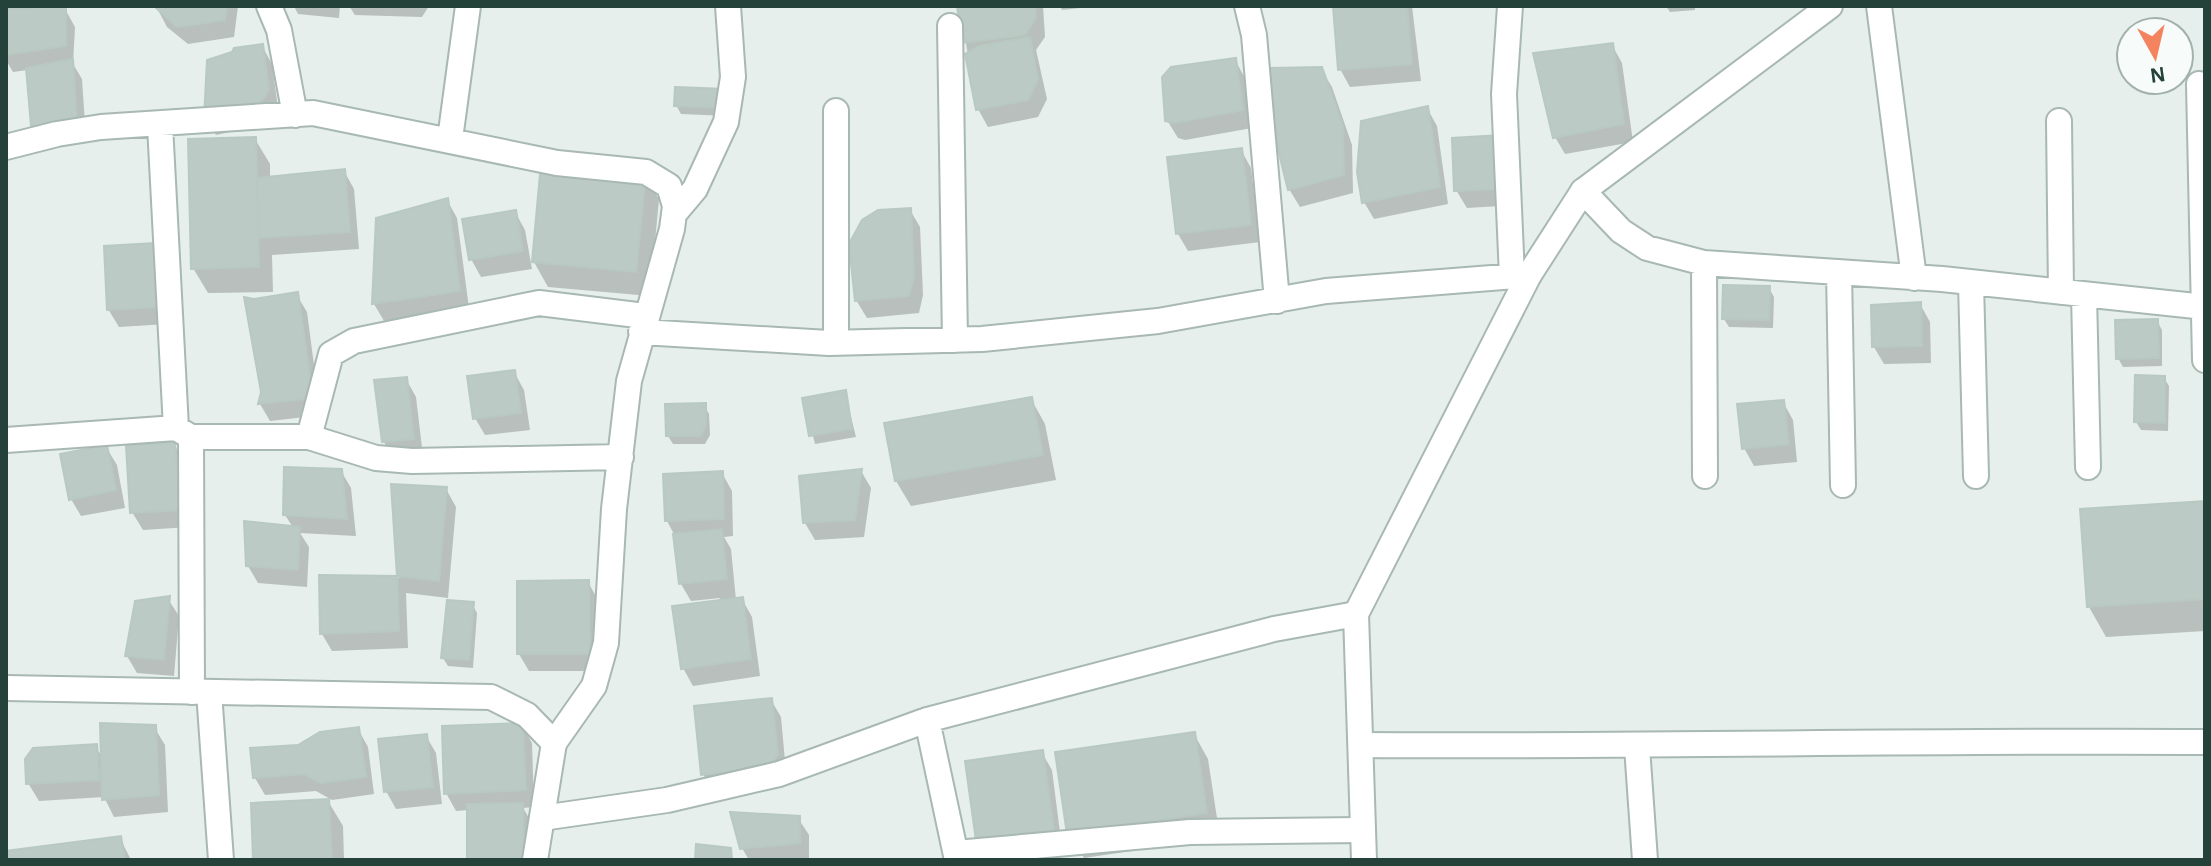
<svg xmlns="http://www.w3.org/2000/svg" width="2211" height="866" font-family="'Alegreya Sans',sans-serif">
  <style>
    .shadow { fill: #0003 }
    .building { fill: #bbcac4; stroke: #b8c9c2; stroke-width: 2 }
    .lines { fill: none; stroke-linecap: round; stroke-linejoin: round }
    .minor-casing { stroke: #a8b8b2; stroke-width: 28 }
    .tertiary-casing { stroke: #a8b8b2; stroke-width: 28 }
    .minor { stroke: #fff; stroke-width: 24 }
    .tertiary { stroke: #fff; stroke-width: 24 }
  </style>
  <rect width="100%" height="100%" fill="#e6efeb"/>
  <!-- shadow -->
  <path class="shadow" d="M156 6H238L234 37 188 44 167 27Z
    M294 6H340L339 18 298 14Z
    M349 6H429L422 17 355 15Z
    M959 6H1043L1045 37 1036 50 1047 99 1038 117 988 127 978 109Z
    M1060 6H1099L1062 10Z
    M1335 6H1412L1421 81 1350 87 1340 69Z
    M1666 6H1695V10L1670 12Z
    M65 9 75 27 73 64 82 79 86 139 43 143 32 126 28 70 13 72 6 60V10Z
    M1612 45 1622 63 1633 142 1565 154 1555 137Z
    M262 46 272 64 278 108 267 124 216 135 206 118Z
    M1235 60 1245 78 1252 128 1185 140 1178 138 1167 120Z
    M1321 69 1332 87 1352 145 1353 193 1300 207 1289 189Z
    M724 91 728 116 681 114 676 105Z
    M1427 108 1437 126 1448 204 1374 219 1364 202Z
    M255 139 270 164V179L344 171 354 189 359 249 272 255 273 292 208 293 193 268Z
    M1241 150 1251 168 1260 242 1188 251 1178 234Z
    M1510 154 1516 205 1467 208 1456 190Z
    M644 174 659 199 650 296 548 287 534 262Z
    M447 200 457 218 469 308 384 321 374 304 378 219Z
    M910 210 920 227 923 295 919 313 867 318 856 300Z
    M515 212 525 230 532 269 481 277 471 259Z
    M154 245 167 324 119 327 108 309Z
    M1769 288 1774 297 1773 328 1729 327 1724 319Z
    M296 294 307 312 319 403 314 416 270 421 260 404 263 392 254 301Z
    M1920 304 1930 322 1931 363 1884 364 1874 347Z
    M2157 321 2162 330V366L2123 367 2118 358Z
    M514 372 524 390 530 430 485 435 475 418Z
    M2164 378 2169 386 2168 431 2141 430 2136 422Z
    M406 379 416 397 423 456 394 459 384 442Z
    M845 393 856 437 815 444 804 400Z
    M1031 399 1045 424 1056 480 911 506 896 481Z
    M1783 402 1793 420 1797 462 1754 466 1744 448Z
    M704 405 709 414 710 435 705 444H673L668 436Z
    M174 444 184 462 189 527 143 530 132 512Z
    M106 447 117 465 125 508 81 516 71 499Z
    M341 471 351 488 356 536 300 533 309 547 307 587 258 583 248 566 294 529 285 515Z
    M861 471 871 488 864 537 815 540 805 523Z
    M722 473 732 491 733 536 724 537 731 549 736 600 742 599 752 617 760 676 693 686 683 668 720 598 691 601 681 584 675 536 667 521Z
    M394 486 446 489 456 507 448 598 406 593 408 648 332 651 322 634 321 577 399 578Z
    M2205 503V631L2106 637 2089 607Z
    M588 582 598 600 599 671H529L519 654Z
    M168 599 179 616 174 676 137 673 127 656Z
    M472 604 477 613 473 668 448 666 443 658Z
    M771 700 781 717 786 772 713 792 703 774Z
    M522 725 532 743 534 807 523 808 532 823 533 860H469V810L456 811 446 793Z
    M154 727 165 745 168 812 114 817 104 797 39 801 28 783 95 746 103 758Z
    M358 729 368 747 374 794 332 800 316 791 265 795 255 778 298 747Z
    M1194 734 1208 759 1220 838 1084 858 1069 833Z
    M426 736 436 753 442 804 396 809 386 791Z
    M1042 753 1052 770 1062 848 988 858Z
    M328 801 343 826 344 860H255Z
    M798 818 809 835V860H749L742 848Z
    M120 838 131 860H6V853Z"/>
  <!-- building -->
  <path class="building" d="M154 6H227L225 20 177 27Z
    M957 6H1035L1036 18 1025 35 962 43Z
    M1333 6H1407L1412 64 1338 70Z
    M66 7V46L6 55V8Z
    M1030 37 1038 80 1028 100 976 110 965 54 979 46Z
    M1613 43 1624 124 1553 138 1533 53Z
    M263 44 269 90 257 107 204 118 207 60 232 52 234 48Z
    M1236 58 1243 110 1174 123 1165 121 1162 77 1171 67Z
    M73 59 77 122 31 126 26 68Z
    M1322 67 1343 126 1344 175 1288 190 1271 121 1270 68Z
    M675 87 725 89 724 108 674 106Z
    M1428 106 1440 187 1362 203 1357 172 1361 121Z
    M1501 135V189L1454 191 1452 138Z
    M256 137 259 267 191 269 188 139Z
    M1242 148 1251 225 1176 234 1167 157Z
    M541 163 646 172 636 272 532 262Z
    M345 169 350 232 258 238 257 178Z
    M448 198 460 291 372 304 376 218Z
    M911 208 914 276 909 296 855 301 849 244 862 220 878 210Z
    M516 210 523 251 469 260 462 219Z
    M155 243 158 307 107 310 104 246Z
    M1723 285 1770 286 1769 320 1722 319Z
    M298 292 311 384 304 399 258 404 261 392 244 297 254 299Z
    M1921 302 1922 346 1872 347 1871 305Z
    M2158 319 2159 358 2116 359 2115 320Z
    M515 370 521 413 473 419 467 376Z
    M2135 375 2165 376V423L2134 422Z
    M407 377 414 439 382 442 374 380Z
    M846 390 852 429 809 436 802 398Z
    M1032 397 1043 455 895 481 884 423Z
    M1784 400 1789 444 1742 449 1737 404Z
    M706 403V425L701 436H666L665 404Z
    M175 442 180 510 130 513 126 446Z
    M107 445 116 490 69 500 60 454Z
    M284 467 342 469 347 519 283 515Z
    M862 469 855 520 803 523 799 476Z
    M723 471 724 519 665 521 663 474Z
    M391 484 447 487 439 581 397 576Z
    M2205 501V599L2087 607 2080 509Z
    M244 521 300 527 298 570 246 566Z
    M722 529 727 579 679 584 673 534Z
    M319 575 397 576 399 631 320 634Z
    M589 580 590 654H517V581Z
    M170 596 164 660 125 656 135 601Z
    M743 597 751 659 681 669 672 606Z
    M447 600 474 602 469 660 441 658Z
    M772 698 778 754 770 767 701 775 694 706Z
    M100 723 156 725 159 795 102 800Z
    M523 723 526 790 444 794 442 726Z
    M359 727 366 777 321 783 304 774 253 778 250 748 298 745 320 732Z
    M1195 732 1207 813 1067 834 1055 752Z
    M427 734 433 787 384 792 378 739Z
    M97 744 99 780 26 784 25 759 33 748Z
    M1043 750 1054 831 976 841 965 761Z
    M329 799 332 860H253L251 803Z
    M523 803 524 860H467V804Z
    M730 812 800 816V843L740 849Z
    M121 836 125 860H6V851Z
    M696 844 731 848 732 860H695Z"/>
  <g class="lines">
    <defs>
      <path id="minor" d="M269 6 279 30 295 115
        M1247 6 1254 35 1277 301
        M1510 6 1504 94 1512 277
        M1879 6 1914 278
        M950 26 955 340
        M2199 84 2205 360
        M2059 121 2061 292
        M160 125 176 428
        M450 139 468 6
        M6 147 57 134 101 127 313 113 557 163 646 172 669 186 675 206 672 229 629 381 614 509 606 643 594 686 554 743
        M1583 191 1621 231 1647 248 1704 263 1942 279 2205 307
        M674 214 695 189 726 122 733 77 728 6
        M1704 263 1705 476
        M1839 272 1843 485
        M1971 283 1976 476
        M2084 295 2088 467
        M641 332 829 343 982 339 1158 321 1326 291 1529 275
        M836 343V111
        M191 437 192 692
        M309 437 331 354 354 341 539 303 645 316
        M6 440 176 428 191 437H309L376 458 412 461 621 457
        M209 692 221 860
        M927 720 957 860
        M1361 745C1642 747 1924 740 2205 742
        M1637 747 1645 860
        M542 818 667 800 779 774 927 720 1274 629 1356 614
        M956 853 1190 832 1362 830"/>
      <path id="tertiary" d="M6 688 491 697 527 715 554 743 535 860
        M1364 860 1356 614 1529 275 1583 191 1830 6"/>
    </defs>
    <!-- minor casing -->
    <use href="#minor" class="minor-casing"/>
    <!-- tertiary casing -->
    <use href="#tertiary" class="tertiary-casing"/>
    <!-- minor -->
    <use href="#minor" class="minor"/>
    <!-- tertiary -->
    <use href="#tertiary" class="tertiary"/>
  </g>
  <!-- border -->
  <rect width="2211" height="866" fill="none" stroke="#24423a" stroke-width="16"/>
  <!-- north arrow -->
  <g transform="translate(2155 56) rotate(172)"><circle r="38" fill="#f7fbf9" stroke="#a3b1ad" stroke-width="2"/>
  <path d="M0-6L14 30L0 20L-14 30Z" fill="#f4845f"/>
  <text y="-12" font-size="22" font-weight="bold" text-anchor="middle" fill="#24423a">N</text>
  </g>
</svg>
